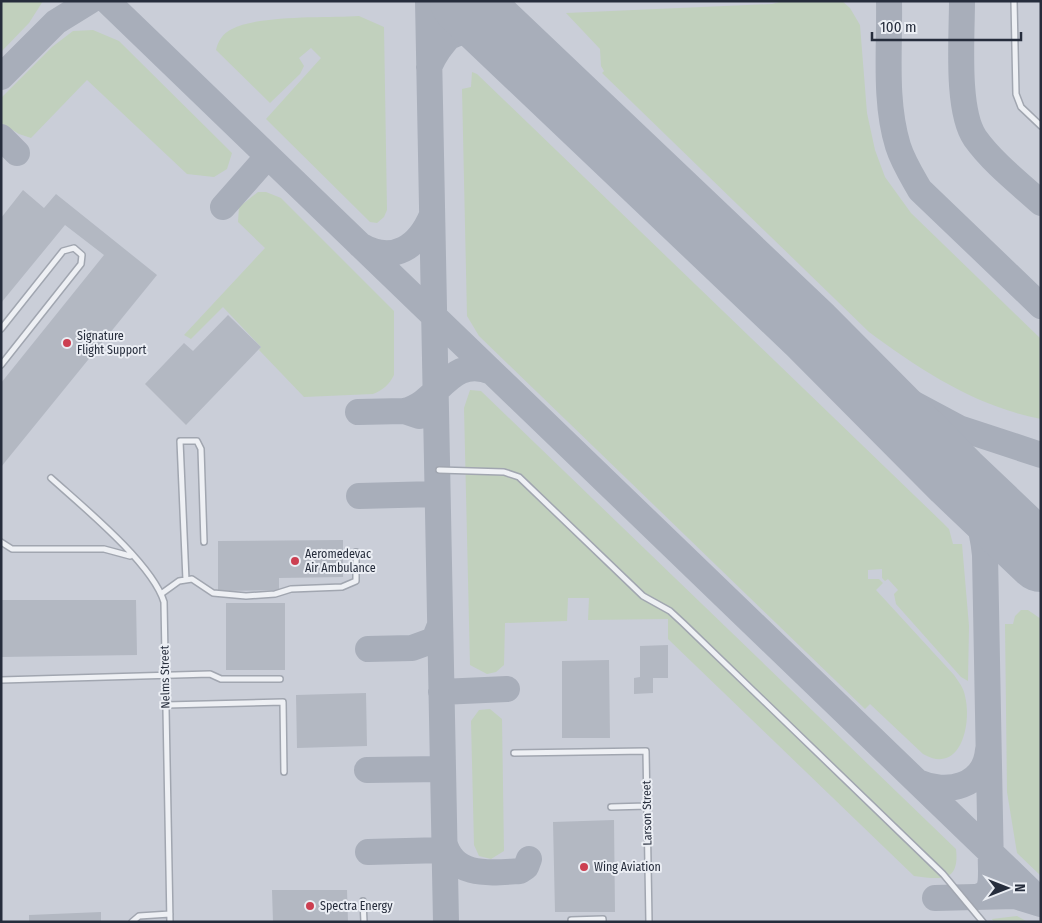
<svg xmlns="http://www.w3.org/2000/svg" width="1042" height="923" font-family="'Fira Sans Condensed',sans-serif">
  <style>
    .built { fill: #caced8 }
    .green { fill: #c1d0bd }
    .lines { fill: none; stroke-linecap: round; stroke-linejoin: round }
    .taxiway { stroke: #a8aeba; stroke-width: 26 }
    .runway { stroke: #a8aeba; stroke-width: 68 }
    .building { fill: #b3b8c2 }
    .lane-casing { stroke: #a1a6b0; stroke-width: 8 }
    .lane { stroke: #eef0f4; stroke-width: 5 }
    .poi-dot { fill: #cc3f51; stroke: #ebeef4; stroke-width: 2 }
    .labels { text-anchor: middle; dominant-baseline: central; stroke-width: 4; stroke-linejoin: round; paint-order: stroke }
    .poi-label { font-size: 12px; fill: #262d3c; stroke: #ebeef4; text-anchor: start }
    .street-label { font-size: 12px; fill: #262d3c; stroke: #ebeef4 }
  </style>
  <rect width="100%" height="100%" fill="#dbdfe6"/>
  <!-- built -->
  <path class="built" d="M1 1H1041V922H1Z"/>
  <!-- green -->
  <path class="green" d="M1 1H43L29 23 1 52Z
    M783 1H842L850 8 860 25 867 113 875 150 885 177 911 213 1041 339V419C975 406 922 371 869 332L602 73 604 71 601 66 600 49 566 13 772 4Z
    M359 16 384 27 387 210 384 217 377 223 370 222 266 119 321 58 311 48 299 58 304 66 300 74 270 103 216 50C218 41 223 33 232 29 258 15 327 18 359 16Z
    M93 30 119 41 232 153 227 169 214 177 187 174 87 80 31 138 19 134 1 123V98L52 47 73 31Z
    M472 72 477 74 943 523 949 529 953 544H962L969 626 968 681 961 677 896 604 894 594 898 590 888 579 885 581 882 578V569L868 570V579H879L883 583 876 590 954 675C958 681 964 688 965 696 972 723 961 776 923 754L870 704 865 709 479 336 467 316 462 89 471 87Z
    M258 192H266L281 198 394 311V375C389 385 383 390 373 394L304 397 259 350 261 347 223 307 191 339 184 335 265 248 238 222 239 207Z
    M470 390 481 391 956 849C960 884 939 879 914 876L668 639V619L588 620 589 598H568L567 621 505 623 504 665 496 672 487 674 470 665 464 408Z
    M1021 610H1028L1041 619V876L1017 853 1007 792 1005 624H1013L1015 616Z
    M490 709 502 719 504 851 491 859 479 856 474 845 471 721 479 710Z
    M1017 916 1028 922H994L992 919Z"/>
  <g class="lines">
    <!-- taxiway -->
    <path class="taxiway" d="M107 1 1041 901
      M428 1 446 922
      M889 1C890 48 884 101 898 146 903 162 912 176 920 190L1041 306
      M962 1C962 37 956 110 975 138 992 162 1019 183 1041 203
      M449 37C482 21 496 34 520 56
      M429 67C442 37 467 20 492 1
      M1 77 56 22 90 1
      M1 137 17 153
      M223 207 268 156
      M360 245C394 265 419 246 432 215
      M810 330 901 397 959 428 1041 455
      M404 411C439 404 449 354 492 372
      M358 412 404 411 419 416
      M956 477C974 503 982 524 985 555L991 871C991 885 991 893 977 897
      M359 496 437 494
      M368 649 412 648 434 640 440 625
      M441 692 507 689
      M367 770 442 769
      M918 782C946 795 985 787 988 750
      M444 841C452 878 490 873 520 871L526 867 529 859
      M368 852 444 850
      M935 898 1015 896 1041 904"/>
    <!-- runway -->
    <path class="runway" d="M464 1 810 330 956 477 1041 558"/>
  </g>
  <!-- building -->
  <path class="building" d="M23 190 44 208 56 194 157 275 1 467V383L104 255 65 225 1 303V218Z
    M228 315 261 347 186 425 145 384 184 343 193 351Z
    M343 540V577L279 578V590L218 591V541Z
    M1 600H136L137 655 1 657Z
    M226 603H285V670H226Z
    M668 645V678H653V693L634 694V678L640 677V646Z
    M609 660 610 738H562V661Z
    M366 693 367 746 297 748 296 695Z
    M614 820 615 912H555L553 822Z
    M272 890H347L348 922H273Z
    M101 912V922H29V915Z"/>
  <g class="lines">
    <defs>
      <path id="lane" d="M1014 1 1016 94 1021 107 1041 126
        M1 329 63 251 74 248 82 255 81 264 1 365
        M439 470 504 472 519 477 643 596 670 611 683 623 943 874 983 922
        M51 478C82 506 152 563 164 602L170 922
        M1 542 12 549H104L130 556
        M186 580 180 441H197L201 449 204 542
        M161 594 179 581 192 579 213 593 246 596 275 594 291 589 342 587 356 581V552
        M1 680 210 674 221 679H280
        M166 705 283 702 284 772
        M514 753 646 751 649 922
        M611 807 647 806
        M363 901 364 922
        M571 920 603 919V922
        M132 922 139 916 170 914"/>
    </defs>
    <!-- lane casing -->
    <use href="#lane" class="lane-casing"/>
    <!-- lane -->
    <use href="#lane" class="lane"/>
  </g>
  <!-- markers -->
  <g class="poi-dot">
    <circle cx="67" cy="343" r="5"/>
    <circle cx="295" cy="561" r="5"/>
    <circle cx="584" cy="867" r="5"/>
    <circle cx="310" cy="906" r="5"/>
  </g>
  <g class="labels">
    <!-- poi labels -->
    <g class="poi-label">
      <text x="77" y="336">Signature<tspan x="77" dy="14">Flight Support</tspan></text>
      <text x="305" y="554">Aeromedevac<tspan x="305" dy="14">Air Ambulance</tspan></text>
      <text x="594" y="867">Wing Aviation</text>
      <text x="320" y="906">Spectra Energy</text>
    </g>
    <!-- street labels -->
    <g class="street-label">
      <text transform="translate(165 677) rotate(-91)">Nelms Street</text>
      <text transform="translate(647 813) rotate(-91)">Larson Street</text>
    </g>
  </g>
  <!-- border -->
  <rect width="1042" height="923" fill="none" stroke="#262d3c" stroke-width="5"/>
  <!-- north arrow -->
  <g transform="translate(1007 888) rotate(90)" stroke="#ebeef4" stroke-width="4" paint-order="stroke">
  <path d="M0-4L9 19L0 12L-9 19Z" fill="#262d3c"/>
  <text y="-8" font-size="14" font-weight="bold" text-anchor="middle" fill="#262d3c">N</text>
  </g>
  <!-- scale -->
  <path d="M872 32v8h149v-8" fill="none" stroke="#262d3c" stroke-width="2.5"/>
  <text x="880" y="32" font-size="15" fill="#262d3c" stroke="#ebeef4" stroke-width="4" paint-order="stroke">100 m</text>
</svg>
